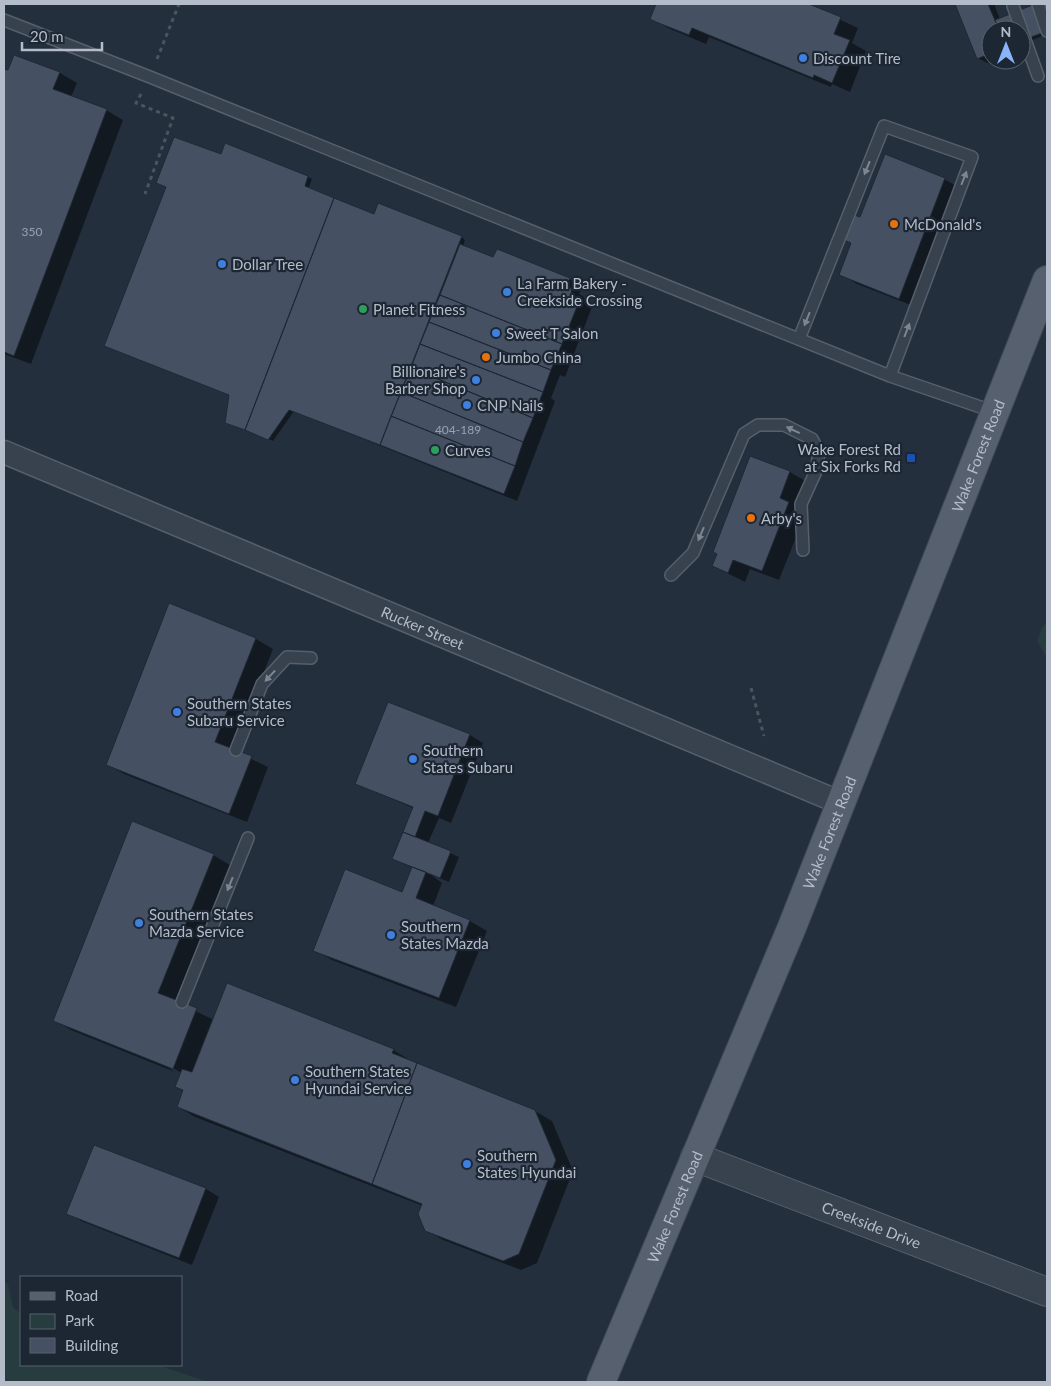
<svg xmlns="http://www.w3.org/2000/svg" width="1051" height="1386" font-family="Lato,sans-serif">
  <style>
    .green { fill: #263c3f }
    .shadow { fill: #0007 }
    .building { fill: #455162; stroke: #1f2835 }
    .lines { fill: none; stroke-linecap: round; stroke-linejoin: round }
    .service-casing { stroke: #565f6c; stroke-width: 14 }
    .minor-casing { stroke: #565f6c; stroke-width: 25 }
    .tertiary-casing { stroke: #565f6c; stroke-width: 30 }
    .primary-casing { stroke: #414a57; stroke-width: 30 }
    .path { stroke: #44595c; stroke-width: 3; stroke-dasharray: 4 4; stroke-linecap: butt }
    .service { stroke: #38414e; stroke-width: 11 }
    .minor { stroke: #38414e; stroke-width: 22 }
    .tertiary { stroke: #38414e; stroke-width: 28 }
    .primary { stroke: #56606e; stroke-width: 28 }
    .oneway { fill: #7c8592 }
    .shop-dot { fill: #3f7fe0; stroke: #1d2633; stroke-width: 2 }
    .food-dot { fill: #e8710a; stroke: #1d2633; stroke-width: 2 }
    .leisure-dot { fill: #2e9e5b; stroke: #1d2633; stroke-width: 2 }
    .transit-dot { fill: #1a4fb4; stroke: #1d2633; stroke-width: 2 }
    .labels { text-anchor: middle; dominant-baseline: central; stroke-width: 4.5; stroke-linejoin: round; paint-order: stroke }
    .number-label { font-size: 12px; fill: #98a1af }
    .poi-label { font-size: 15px; fill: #b4bcc9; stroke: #1d2633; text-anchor: start }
    .street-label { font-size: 15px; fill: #b4bcc9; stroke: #1d2633 }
  </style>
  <rect width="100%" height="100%" fill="#242f3e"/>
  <!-- green -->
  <path class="green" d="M1047 622V658L1037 641 1042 627Z
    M4 1282 8 1284 13 1307 21 1314V1365H158L208 1382H4Z"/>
  <!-- shadow -->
  <path class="shadow" d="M657 4H806L858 28 852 43 866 51 850 92 832 84 831 87 709 37 706 44 668 28 651 18Z
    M956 4H994L1000 19 1038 4H1047V34L1021 45V30H991V60H995L987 63 978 58Z
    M15 56 60 73 77 83 71 97 106 110 123 120 31 364 4 354V70L9 72Z
    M226 144 308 177 312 179 308 189 375 215 379 205 462 237 465 240 463 246 494 259 497 250 570 279 583 286 579 294 584 297 585 303 592 307 565 377 560 375 551 398 555 401 517 501 294 411 273 441 230 424 222 155Z
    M944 179 962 189 916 307 857 284 840 274 852 244 845 240 861 219Z
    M751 457 790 472 807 482 806 512 779 580 750 569 745 582 713 566Z
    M170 605 256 639 273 649 233 750 268 767 247 822 124 774 107 764Z
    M389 703 470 735 483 743 451 823 439 818 428 843 459 857 449 882 430 874 442 883 433 906 470 921 487 931 456 1007 332 960 314 950 403 893 413 868 393 859 413 808 357 784Z
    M213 855 230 865 175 1001 214 1020 393 1050 410 1060V1062L535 1111 552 1121 573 1171 537 1263 521 1270 443 1240 426 1230 423 1206 195 1117 178 1107 184 1091 177 1087 182 1073 168 1065 167 1067 175 1072 71 1030 54 1020Z
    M94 1146 206 1189 219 1197 192 1265 81 1221 68 1213Z"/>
  <!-- building -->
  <path class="building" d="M656 4H809L841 17 834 34 850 40 832 83 814 75 813 78 692 28 689 35 656 22 650 19Z
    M955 4H988L999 30H991V53L977 59Z
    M1035 4H1047V31L1021 41V30H999L995 20Z
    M14 55 60 72 53 89 107 109 14 356 4 352V69L8 70Z
    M174 137 221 154 225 143 308 176 305 186 334 198 245 430 225 423 229 395 104 346 166 187 156 183Z
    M885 154 945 178 899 299 839 275 851 243 844 240 854 215 860 217Z
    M334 198 374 214 378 203 462 236 380 445 289 410 268 440 245 430Z
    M460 244 493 257 497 249 570 278 566 287 571 288 572 296 580 299 562 344 440 295Z
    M440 295 562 344 551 370 429 322Z
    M429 322 551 370 543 392 420 344Z
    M420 344 543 392 533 418 411 368Z
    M411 368 533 418 523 442 401 392Z
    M401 392 523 442 515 466 391 416Z
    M391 416 515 466 504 494 380 445Z
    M750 456 790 471 780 498 789 502 762 571 733 560 728 573 712 566 717 554 713 552Z
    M169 603 256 638 215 742 252 756 229 814 106 765Z
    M388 702 470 734 438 816 425 811 415 837 403 832 413 807 355 784Z
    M132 821 214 854 158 993 197 1008 173 1069 53 1021Z
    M403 832 451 851 440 878 392 859Z
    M412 867 426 872 416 898 470 920 439 998 313 951 345 869 402 892Z
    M227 983 394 1049 392 1053 417 1063 372 1184 177 1107 183 1090 175 1087 182 1069 192 1072Z
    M417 1063 535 1110 556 1160 519 1254 503 1261 425 1231 418 1214 422 1204 372 1184Z
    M94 1145 206 1188 179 1258 66 1214Z"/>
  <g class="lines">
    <defs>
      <path id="service" d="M1038 4 1047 31
        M1013 6 1038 76
        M4 20 150 77 890 376 995 412
        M799 339 884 126 972 157 890 376
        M671 575 693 553 744 434 758 425H784L812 439 819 453 816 471 801 504 803 550
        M236 750 262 684 287 657 311 658
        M182 1002 248 838"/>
      <g id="minor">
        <path id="s1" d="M4 452 841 803"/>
      </g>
      <g id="tertiary">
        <path id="s2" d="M695 1157 1047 1292"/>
      </g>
      <g id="primary">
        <path id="s3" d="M601 1382 792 927 1047 280"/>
      </g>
    </defs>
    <!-- service casing -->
    <use href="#service" class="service-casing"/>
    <!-- minor casing -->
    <use href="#minor" class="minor-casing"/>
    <!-- tertiary casing -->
    <use href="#tertiary" class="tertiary-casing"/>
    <!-- primary casing -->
    <use href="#primary" class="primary-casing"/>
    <!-- path -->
    <path class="path" d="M157 59 179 4
      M141 94 136 103 173 118 145 194
      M751 688 764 736"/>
    <!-- service -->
    <use href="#service" class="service"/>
    <!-- minor -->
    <use href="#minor" class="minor"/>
    <!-- tertiary -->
    <use href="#tertiary" class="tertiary"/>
    <!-- primary -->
    <use href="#primary" class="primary"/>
  </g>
  <!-- one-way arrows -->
  <defs><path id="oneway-solid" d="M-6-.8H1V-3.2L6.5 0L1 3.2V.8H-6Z" transform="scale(1.25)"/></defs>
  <g class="oneway">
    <use href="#oneway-solid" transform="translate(867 168) rotate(112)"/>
    <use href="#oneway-solid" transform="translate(964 178) rotate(-69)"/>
    <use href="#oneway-solid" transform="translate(807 319) rotate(112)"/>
    <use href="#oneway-solid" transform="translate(907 330) rotate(-69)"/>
    <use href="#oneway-solid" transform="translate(793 430) rotate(-155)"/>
    <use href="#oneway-solid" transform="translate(701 534) rotate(113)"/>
    <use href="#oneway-solid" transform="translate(270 676) rotate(133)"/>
    <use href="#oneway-solid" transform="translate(230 884) rotate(112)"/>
  </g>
  <!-- markers -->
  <g class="shop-dot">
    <circle cx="803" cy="58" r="5"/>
    <circle cx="222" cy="264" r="5"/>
    <circle cx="507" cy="292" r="5"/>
    <circle cx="496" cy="333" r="5"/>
    <circle cx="476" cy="380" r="5"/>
    <circle cx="467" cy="405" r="5"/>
    <circle cx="177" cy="712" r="5"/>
    <circle cx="413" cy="759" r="5"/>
    <circle cx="139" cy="923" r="5"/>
    <circle cx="391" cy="935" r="5"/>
    <circle cx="295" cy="1080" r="5"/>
    <circle cx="467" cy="1164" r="5"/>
  </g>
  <g class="food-dot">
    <circle cx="894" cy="224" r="5"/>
    <circle cx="486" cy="357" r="5"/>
    <circle cx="751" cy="518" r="5"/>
  </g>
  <g class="leisure-dot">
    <circle cx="363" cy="309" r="5"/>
    <circle cx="435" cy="450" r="5"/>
  </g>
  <rect class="transit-dot" x="906" y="453" width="10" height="10" rx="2.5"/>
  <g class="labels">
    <!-- number labels -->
    <g class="number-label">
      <text x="32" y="231">350</text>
      <text x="458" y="429">404-189</text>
    </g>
    <!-- poi labels -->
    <g class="poi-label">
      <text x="813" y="58">Discount Tire</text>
      <text x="904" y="224">McDonald's</text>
      <text x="232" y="264">Dollar Tree</text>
      <text x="517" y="283">La Farm Bakery -<tspan x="517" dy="17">Creekside Crossing</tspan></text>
      <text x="373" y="309">Planet Fitness</text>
      <text x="506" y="333">Sweet T Salon</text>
      <text x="496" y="357">Jumbo China</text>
      <text x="466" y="371" text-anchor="end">Billionaire's<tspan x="466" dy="17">Barber Shop</tspan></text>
      <text x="477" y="405">CNP Nails</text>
      <text x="901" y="449" text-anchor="end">Wake Forest Rd<tspan x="901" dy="17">at Six Forks Rd</tspan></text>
      <text x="445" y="450">Curves</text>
      <text x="761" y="518">Arby's</text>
      <text x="187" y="703">Southern States<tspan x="187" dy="17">Subaru Service</tspan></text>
      <text x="423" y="750">Southern<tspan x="423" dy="17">States Subaru</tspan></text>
      <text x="149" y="914">Southern States<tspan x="149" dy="17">Mazda Service</tspan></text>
      <text x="401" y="926">Southern<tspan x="401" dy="17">States Mazda</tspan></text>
      <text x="305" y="1071">Southern States<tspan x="305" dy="17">Hyundai Service</tspan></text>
      <text x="477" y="1155">Southern<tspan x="477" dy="17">States Hyundai</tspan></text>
    </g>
    <!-- street labels -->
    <g class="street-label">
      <text stroke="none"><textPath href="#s3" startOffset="1000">Wake Forest Road</textPath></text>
      <text stroke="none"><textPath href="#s1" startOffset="454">Rucker Street</textPath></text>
      <text stroke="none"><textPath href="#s3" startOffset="595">Wake Forest Road</textPath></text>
      <text stroke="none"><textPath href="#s3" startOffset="190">Wake Forest Road</textPath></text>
      <text stroke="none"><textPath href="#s2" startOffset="189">Creekside Drive</textPath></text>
    </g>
  </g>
  <!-- border -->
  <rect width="1051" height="1386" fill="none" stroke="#b4bcc9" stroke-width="10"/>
  <!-- legend -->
  <rect x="20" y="1276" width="162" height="90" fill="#1d2633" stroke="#59626f"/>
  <rect x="30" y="1292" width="25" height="8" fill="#56606e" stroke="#59626f"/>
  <text x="65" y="1301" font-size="15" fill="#b4bcc9">Road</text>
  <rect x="30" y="1314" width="25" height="15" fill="#263c3f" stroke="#59626f"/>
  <text x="65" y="1326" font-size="15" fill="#b4bcc9">Park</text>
  <rect x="30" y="1338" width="25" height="15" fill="#455162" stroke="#59626f"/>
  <text x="65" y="1351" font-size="15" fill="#b4bcc9">Building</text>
  <!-- north arrow -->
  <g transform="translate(1006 45)"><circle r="24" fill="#1d2633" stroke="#59626f"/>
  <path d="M0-4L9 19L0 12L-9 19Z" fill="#8ab4f8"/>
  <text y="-8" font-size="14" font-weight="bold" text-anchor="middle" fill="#b4bcc9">N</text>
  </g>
  <!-- scale -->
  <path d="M22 42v8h80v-8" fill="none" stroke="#b4bcc9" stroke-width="2.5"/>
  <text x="30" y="42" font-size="15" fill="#b4bcc9" stroke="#1d2633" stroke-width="4" paint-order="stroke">20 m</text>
</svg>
